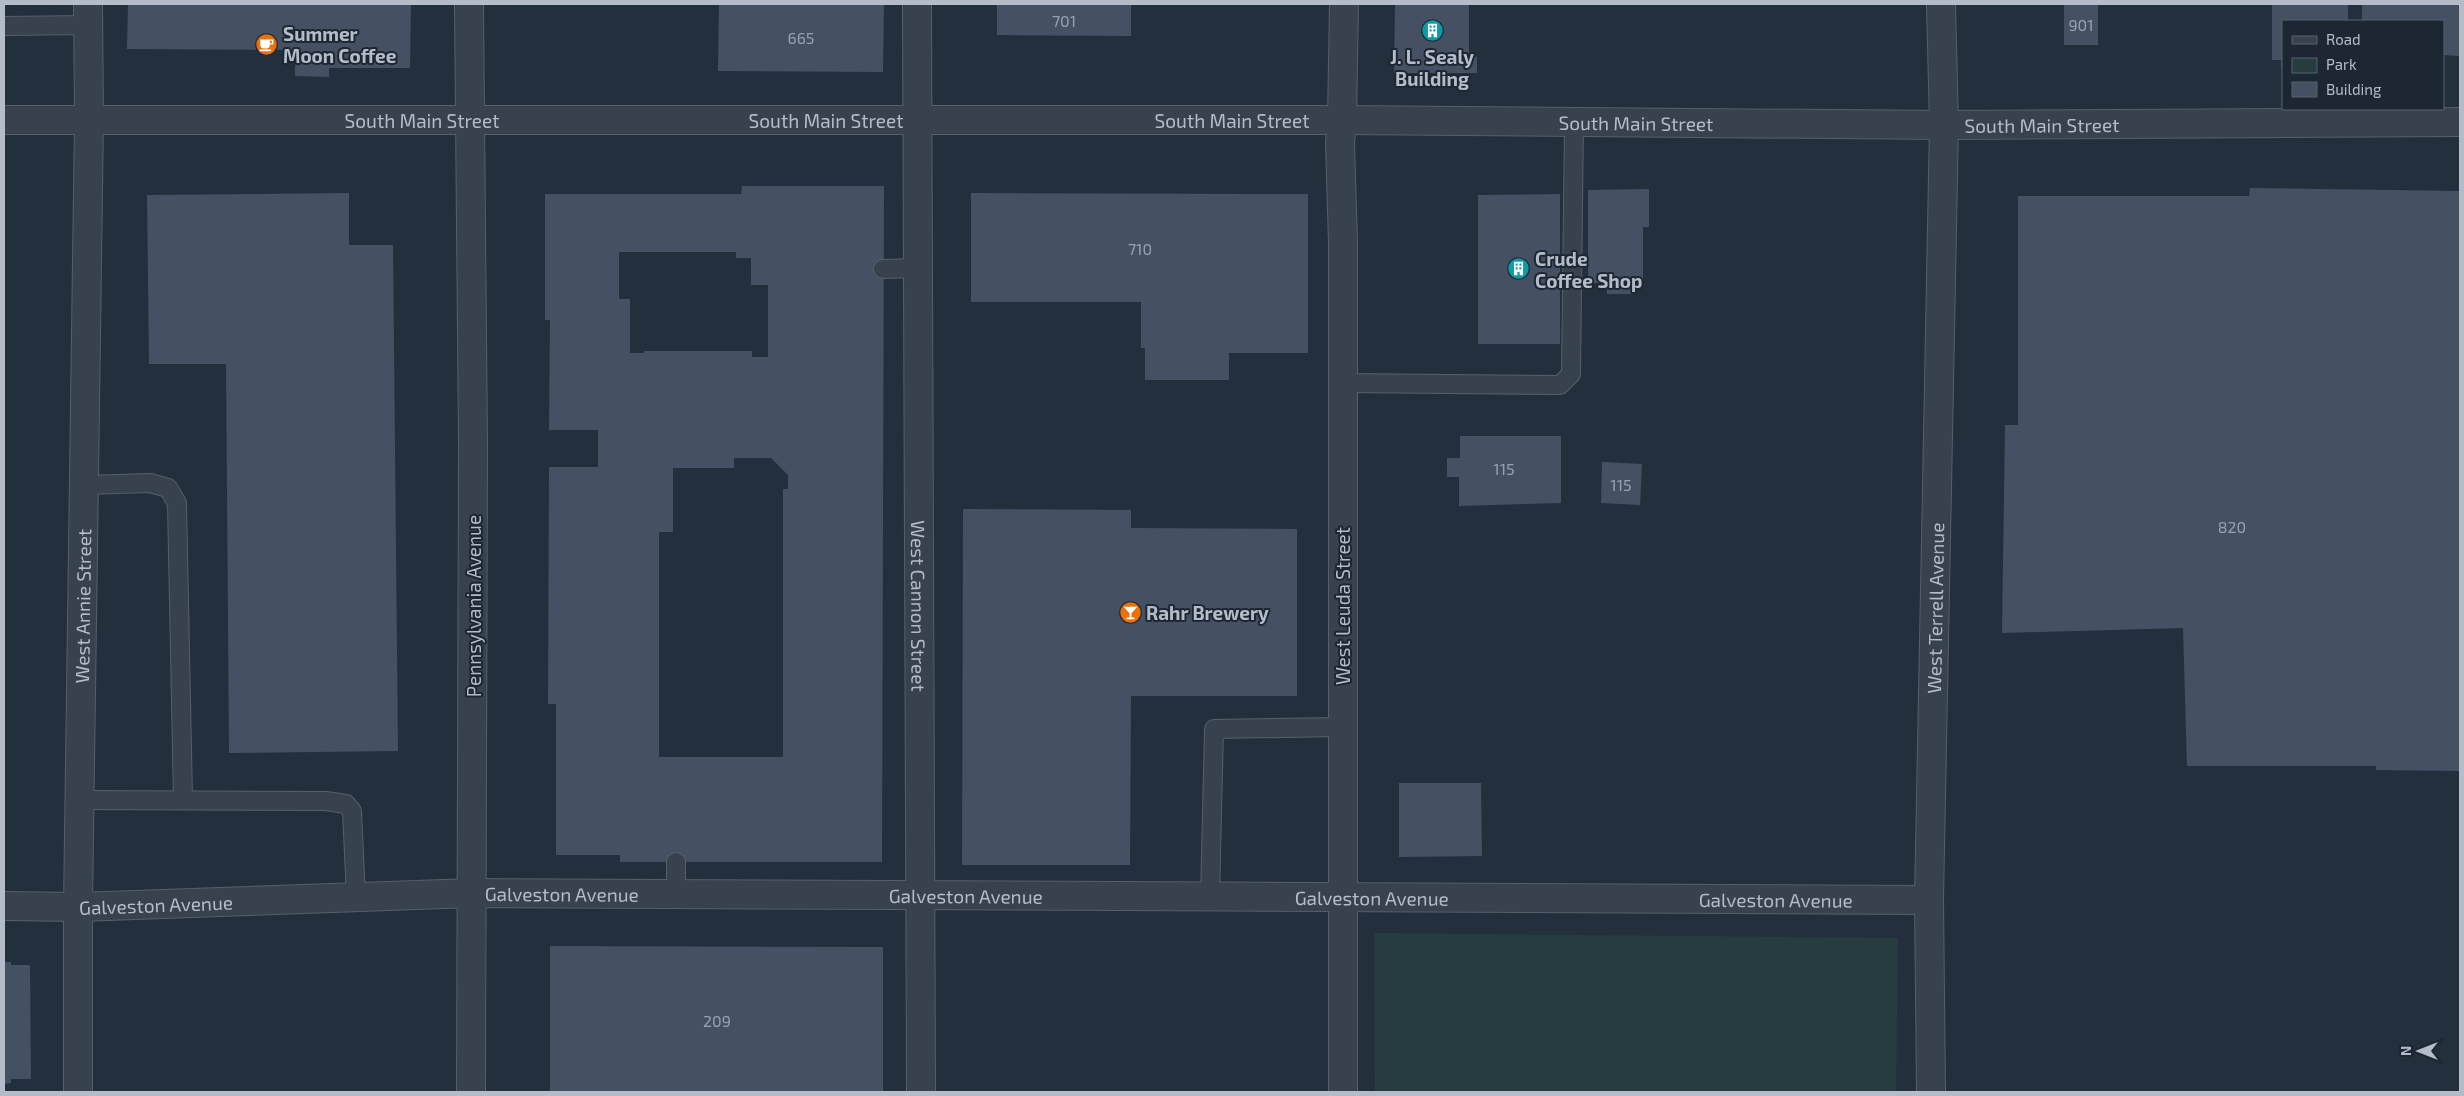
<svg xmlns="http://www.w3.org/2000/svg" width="2464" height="1096" font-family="'Exo 2',sans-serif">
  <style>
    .green { fill: #263c3f }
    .building { fill: #455162; fill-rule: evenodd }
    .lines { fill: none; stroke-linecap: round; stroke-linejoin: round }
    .service-casing { stroke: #565f6c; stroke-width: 20 }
    .minor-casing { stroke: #565f6c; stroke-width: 30 }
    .tertiary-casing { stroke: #565f6c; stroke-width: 30 }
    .service { stroke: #38414e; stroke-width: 18 }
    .minor { stroke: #38414e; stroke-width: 28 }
    .tertiary { stroke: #38414e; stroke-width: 28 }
    .labels { text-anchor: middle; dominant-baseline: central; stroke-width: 4; stroke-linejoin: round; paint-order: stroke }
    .number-label { font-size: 16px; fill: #98a1af }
    .poi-label { font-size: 19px; font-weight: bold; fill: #b4bcc9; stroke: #1d2633; text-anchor: start }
    .street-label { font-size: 19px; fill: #b4bcc9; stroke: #1d2633 }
  </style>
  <rect width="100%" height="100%" fill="#242f3e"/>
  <!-- green -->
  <path class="green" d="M1374 933 1898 938 1896 1092H1375Z"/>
  <!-- building -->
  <path class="building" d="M128 4H411L410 68H329V77L295 76V50L127 49Z
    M719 4H884L883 72 718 71Z
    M997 4H1131V36L997 35Z
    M1395 4H1469V56L1477 57V73H1394Z
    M2064 4H2098V45H2064Z
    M2272 4H2348V21H2283V68H2281V60H2272Z
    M2362 4H2460V56L2443 55V21H2362Z
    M742 186H884L882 862H620V855H556V704H548L549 467H598V430H549L550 320H545V194H741ZM619 252H736V258H751V285H768V357H752V351H644V353H630V299H619ZM734 458H771L788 475V489H783V757H659V532H673V468H734Z
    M2250 188 2460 191V771L2376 770V766H2187L2183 628 2002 633 2005 425H2018V196H2249Z
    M1649 189V227H1643V284H1631V294H1607V283H1588V190Z
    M349 193V245H393L398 751 229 753 226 364H149L147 195Z
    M971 193 1308 194V353H1229V380H1145V348H1141V302H971Z
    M1560 194V344H1478V195Z
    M1460 436H1561V503L1459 506V477H1447V458H1460Z
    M1602 462 1642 464 1640 505 1601 503Z
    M963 509 1131 510V528L1297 529V696H1131L1130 865H962Z
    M1399 783H1481L1482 856 1399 857Z
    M550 946 883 947V1092H550Z
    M4 962H11V965H30L31 1079H11V1083L4 1084Z"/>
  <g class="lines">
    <defs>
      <path id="service" d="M4 26 88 25
        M883 269 917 268
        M1343 383 1560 385 1571 374 1574 122
        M84 485 150 483 168 488 177 503 183 800
        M80 800 326 801 346 804 352 811 356 897
        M676 862V894
        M1210 897 1214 729 1342 727"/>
      <g id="minor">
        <path id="s1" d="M917 4 921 1092"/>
        <path id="s2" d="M4 906 78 907 473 893 1929 900"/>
        <path id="s3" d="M78 1092V907L89 119 88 4"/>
        <path d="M1343 1092V242L1340 143 1342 120 1344 4"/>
        <path id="s4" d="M1931 1092 1929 900 1944 125 1941 4"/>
      </g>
      <g id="tertiary">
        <path d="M469 4 473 444 471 1092"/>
        <path id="s5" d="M4 120H1342L1944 125 2460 122"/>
      </g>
    </defs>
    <!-- service casing -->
    <use href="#service" class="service-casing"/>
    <!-- minor casing -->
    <use href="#minor" class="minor-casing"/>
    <!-- tertiary casing -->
    <use href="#tertiary" class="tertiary-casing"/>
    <!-- service -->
    <use href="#service" class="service"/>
    <!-- minor -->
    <use href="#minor" class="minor"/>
    <!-- tertiary -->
    <use href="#tertiary" class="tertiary"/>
  </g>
  <!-- icons -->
  <defs>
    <symbol id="building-disc" viewBox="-11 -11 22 22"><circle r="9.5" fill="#0f9aa8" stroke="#1d2633"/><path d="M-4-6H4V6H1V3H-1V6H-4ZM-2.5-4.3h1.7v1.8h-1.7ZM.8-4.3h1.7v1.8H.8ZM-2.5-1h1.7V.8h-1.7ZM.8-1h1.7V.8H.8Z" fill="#fff"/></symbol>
    <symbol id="cafe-disc" viewBox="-11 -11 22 22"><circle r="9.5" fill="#e8710a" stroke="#1d2633"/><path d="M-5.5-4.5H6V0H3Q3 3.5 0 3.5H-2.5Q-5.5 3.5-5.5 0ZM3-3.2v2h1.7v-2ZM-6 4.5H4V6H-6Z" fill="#fff"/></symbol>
    <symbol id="bar-disc" viewBox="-11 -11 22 22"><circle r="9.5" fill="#e8710a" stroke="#1d2633"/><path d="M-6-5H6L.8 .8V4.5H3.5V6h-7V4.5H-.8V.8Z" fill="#fff"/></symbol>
  </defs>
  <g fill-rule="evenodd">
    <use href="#building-disc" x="1420" y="18" width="25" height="25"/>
    <use href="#cafe-disc" x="254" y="32" width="25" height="25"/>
    <use href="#building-disc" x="1506" y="256" width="25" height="25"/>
    <use href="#bar-disc" x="1118" y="600" width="25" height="25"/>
  </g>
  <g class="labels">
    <!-- number labels -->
    <g class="number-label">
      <text x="1064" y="20">701</text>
      <text x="2081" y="24">901</text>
      <text x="801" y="37">665</text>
      <text x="1140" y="248">710</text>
      <text x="1504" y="468">115</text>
      <text x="1621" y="484">115</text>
      <text x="2232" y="526">820</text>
      <text x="717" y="1020">209</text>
    </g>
    <!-- poi labels -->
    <g class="poi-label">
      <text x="283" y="33">Summer<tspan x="283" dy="22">Moon Coffee</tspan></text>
      <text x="1432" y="56" text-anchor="middle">J. L. Sealy<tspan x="1432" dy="22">Building</tspan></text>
      <text x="1535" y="258">Crude<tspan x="1535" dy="22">Coffee Shop</tspan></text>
      <text x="1146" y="612">Rahr Brewery</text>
    </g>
    <!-- street labels -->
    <g class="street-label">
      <text stroke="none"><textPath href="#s5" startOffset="418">South Main Street</textPath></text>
      <text stroke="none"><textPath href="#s5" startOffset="822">South Main Street</textPath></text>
      <text stroke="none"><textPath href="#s5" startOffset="1228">South Main Street</textPath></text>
      <text stroke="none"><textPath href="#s5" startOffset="1632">South Main Street</textPath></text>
      <text stroke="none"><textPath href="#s5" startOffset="2038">South Main Street</textPath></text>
      <text stroke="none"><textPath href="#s3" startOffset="486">West Annie Street</textPath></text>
      <text transform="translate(473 606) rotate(-90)">Pennsylvania Avenue</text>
      <text stroke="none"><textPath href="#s1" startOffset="602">West Cannon Street</textPath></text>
      <text transform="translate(1342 606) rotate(-90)">West Leuda Street</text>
      <text stroke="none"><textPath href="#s4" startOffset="484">West Terrell Avenue</textPath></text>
      <text stroke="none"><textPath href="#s2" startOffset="558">Galveston Avenue</textPath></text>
      <text stroke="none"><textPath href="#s2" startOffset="962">Galveston Avenue</textPath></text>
      <text stroke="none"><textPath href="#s2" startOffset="1368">Galveston Avenue</textPath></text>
      <text stroke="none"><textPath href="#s2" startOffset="1772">Galveston Avenue</textPath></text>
      <text stroke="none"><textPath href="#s2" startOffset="152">Galveston Avenue</textPath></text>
    </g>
  </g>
  <!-- border -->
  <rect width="2464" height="1096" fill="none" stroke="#b4bcc9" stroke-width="10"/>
  <!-- legend -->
  <rect x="2282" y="20" width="162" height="90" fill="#1d2633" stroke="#59626f"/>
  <rect x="2292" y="36" width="25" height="8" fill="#38414e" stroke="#59626f"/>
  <text x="2326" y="45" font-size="15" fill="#b4bcc9">Road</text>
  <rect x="2292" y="58" width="25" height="15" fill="#263c3f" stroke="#59626f"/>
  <text x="2326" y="70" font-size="15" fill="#b4bcc9">Park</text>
  <rect x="2292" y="82" width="25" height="15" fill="#455162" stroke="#59626f"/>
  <text x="2326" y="95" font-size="15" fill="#b4bcc9">Building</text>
  <!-- north arrow -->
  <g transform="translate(2419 1051) rotate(270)" stroke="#1d2633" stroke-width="4" paint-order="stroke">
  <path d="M0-4L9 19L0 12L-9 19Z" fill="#b4bcc9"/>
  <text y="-8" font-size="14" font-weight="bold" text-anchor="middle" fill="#b4bcc9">N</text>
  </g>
</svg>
